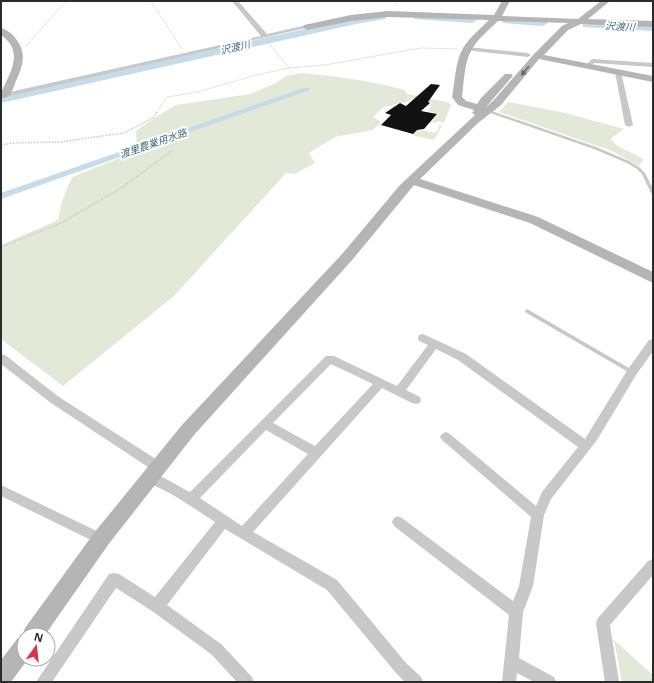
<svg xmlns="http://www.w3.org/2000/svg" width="654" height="683" font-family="'Open Sans','Noto Sans JP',sans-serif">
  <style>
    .green { fill: #e2e9d9 }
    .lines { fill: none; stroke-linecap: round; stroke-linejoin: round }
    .canal { fill: #c6dce8; fill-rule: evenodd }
    .river { fill: #c6dce8; fill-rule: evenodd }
    .building { fill: #121212 }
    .path-far1 { stroke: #c8c8c8; stroke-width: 1; stroke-dasharray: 1 1; stroke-linecap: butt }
    .path { stroke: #c8c8c8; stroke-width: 1.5; stroke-dasharray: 1.5 1.5; stroke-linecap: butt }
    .lane { fill: #c8c8c8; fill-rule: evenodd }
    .street { fill: #c8c8c8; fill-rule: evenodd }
    .secondary { fill: #b5b5b5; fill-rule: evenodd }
    .oneway { fill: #696969 }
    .labels { text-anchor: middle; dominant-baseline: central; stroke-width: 4; stroke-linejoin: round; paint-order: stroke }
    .far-water-label { font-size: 10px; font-style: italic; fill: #3e6e89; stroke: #fff }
  </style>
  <rect width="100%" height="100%" fill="#fff"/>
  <!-- green -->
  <path class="green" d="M301 73C337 76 371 81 405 90L407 94 447 102 451 105 444 123 438 121 435 123 432 122 438 114 428 111 432 103 414 98 404 103H398L392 106H385L373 117 381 122 373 130 335 137 309 153 315 163 295 174 286 173 174 296 63 386 1 339V245L58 220 62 201 72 177 137 151 136 131 159 115 176 105 250 94 276 83 286 76Z
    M508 102 561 112 624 129 610 139 619 147 644 159 639 166 612 151 499 112Z
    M439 125 442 126 434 140 412 135 416 130 422 131 423 130 435 133 439 129Z
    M614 640 653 675V682H622Z"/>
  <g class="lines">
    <!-- canal -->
    <path class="canal" d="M303 88H309L310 90 1 199V193Z"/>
    <!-- river -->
    <path class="river" d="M381 14 386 17 385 19 356 24 1 103V95L356 18Z
      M419 14 472 17 477 20 472 23 415 19 414 17Z
      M507 18 543 20 548 23 543 26 503 23 502 21Z
      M587 22 653 25V31L583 27 582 25Z"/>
  </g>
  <!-- building -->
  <path class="building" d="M431 84 440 85 428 102 430 103 421 111 437 114 424 129 417 130 413 134 381 125 391 115 385 113 400 103 406 106Z"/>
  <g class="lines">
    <!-- path-far1 -->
    <path class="path-far1" d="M151 1 182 49
      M393 1 399 6
      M268 42 289 68
      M26 46 66 1
      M156 113 167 97 198 92 256 75 289 68 325 65 421 48 458 49"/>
    <!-- path -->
    <path class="path" d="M1 145 12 143 60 142 124 133 153 118 157 112
      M1 247 61 223 121 188 173 150"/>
    <!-- lane -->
    <path class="lane" d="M487 110H489L596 147 629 161 639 167 645 173 653 189V194L651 193 642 174 637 169 627 163 594 149 487 112Z
      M527 309 634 371 635 372 634 373H630L525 312V311Z"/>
    <!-- street -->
    <path class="street" d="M232 1H238L267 34 307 25 310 27 1 98V94L261 36Z
      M467 47 528 53 531 55 528 57 465 50V48Z
      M592 59 653 63V67L594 63 589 68H585V66Z
      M618 70 621 72 633 125 629 127 625 125 615 72Z
      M423 334 466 354 585 439 628 369 649 340 653 339V351L636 375 597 440 551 499 544 515 533 586 523 612 519 658 554 677 556 682H534L517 673 516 682H502L509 615 394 526 392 522 394 518 398 516 402 518 513 601 519 586 531 517 442 440 440 437 442 434 446 432 450 434 536 506 542 492 578 447 458 360 436 349 406 390 420 397 421 400 420 403 416 404 412 403 382 388 253 532 337 580 406 663 421 677 423 682H405L396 673 327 590 225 529 167 605 221 644 252 677 254 682H237L211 654 152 611 116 588 52 682H36L109 574 114 573 119 574 155 597 215 522C192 507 170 491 145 482L143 478 145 474C156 470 179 487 190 492L326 356H334L397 386 428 345 419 341 418 338 419 335ZM331 364 373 384 315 446 273 423ZM266 430 308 454 242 526 200 498Z
      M1 354 5 355 59 397 162 463 164 467 162 471 158 472 154 471 51 403 1 364Z
      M1 485 105 535 107 539 105 543 101 545 97 543 1 496Z
      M653 559V575L610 625 619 682H605L596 623 598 618 648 561Z"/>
    <!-- secondary -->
    <path class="secondary" d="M502 1H510L502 16 578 19 601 1H610L588 19 653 21V27L581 24 568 30 544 55 653 76V82L539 59 501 105 478 123 420 179 538 217 653 272V283L530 223 414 185 353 259 194 435 108 545 45 635H24V659H28L11 682H1V660L17 639 22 636 25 628 94 533 182 425 343 253 400 185 475 115 472 113 474 110 458 105 452 97C455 82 455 62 463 48 470 37 480 29 489 20L388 17 351 21 307 30 303 27 304 25 351 15 388 11 494 15ZM498 21 568 23 562 26 534 54 493 101 486 107 511 78 513 76 511 74H505L481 98 477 104 466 101 462 97C464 82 464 64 471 51 477 39 489 30 498 21Z
      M1 28C7 30 13 34 16 39 28 54 22 68 15 83 13 89 11 96 5 98L1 97V93C10 72 25 52 1 35Z"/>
  </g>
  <!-- one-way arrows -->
  <defs><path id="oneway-solid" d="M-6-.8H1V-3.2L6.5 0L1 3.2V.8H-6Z"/></defs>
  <use class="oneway" href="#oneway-solid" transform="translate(525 71) rotate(129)"/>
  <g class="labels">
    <!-- far-water labels -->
    <g class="far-water-label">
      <text transform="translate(620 26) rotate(3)">沢渡川</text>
      <text transform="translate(235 47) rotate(-13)">沢渡川</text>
      <text transform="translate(153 143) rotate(-19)">渡里農業用水路</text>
    </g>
  </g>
  <!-- border -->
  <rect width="654" height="683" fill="none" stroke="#2b2b2b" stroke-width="4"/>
  <!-- north arrow -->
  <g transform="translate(36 647) rotate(15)"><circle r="19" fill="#ffffff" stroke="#aaaaaa"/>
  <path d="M0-3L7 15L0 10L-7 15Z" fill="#dc3446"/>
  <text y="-6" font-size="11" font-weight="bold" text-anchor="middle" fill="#2b2b2b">N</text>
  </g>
</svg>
